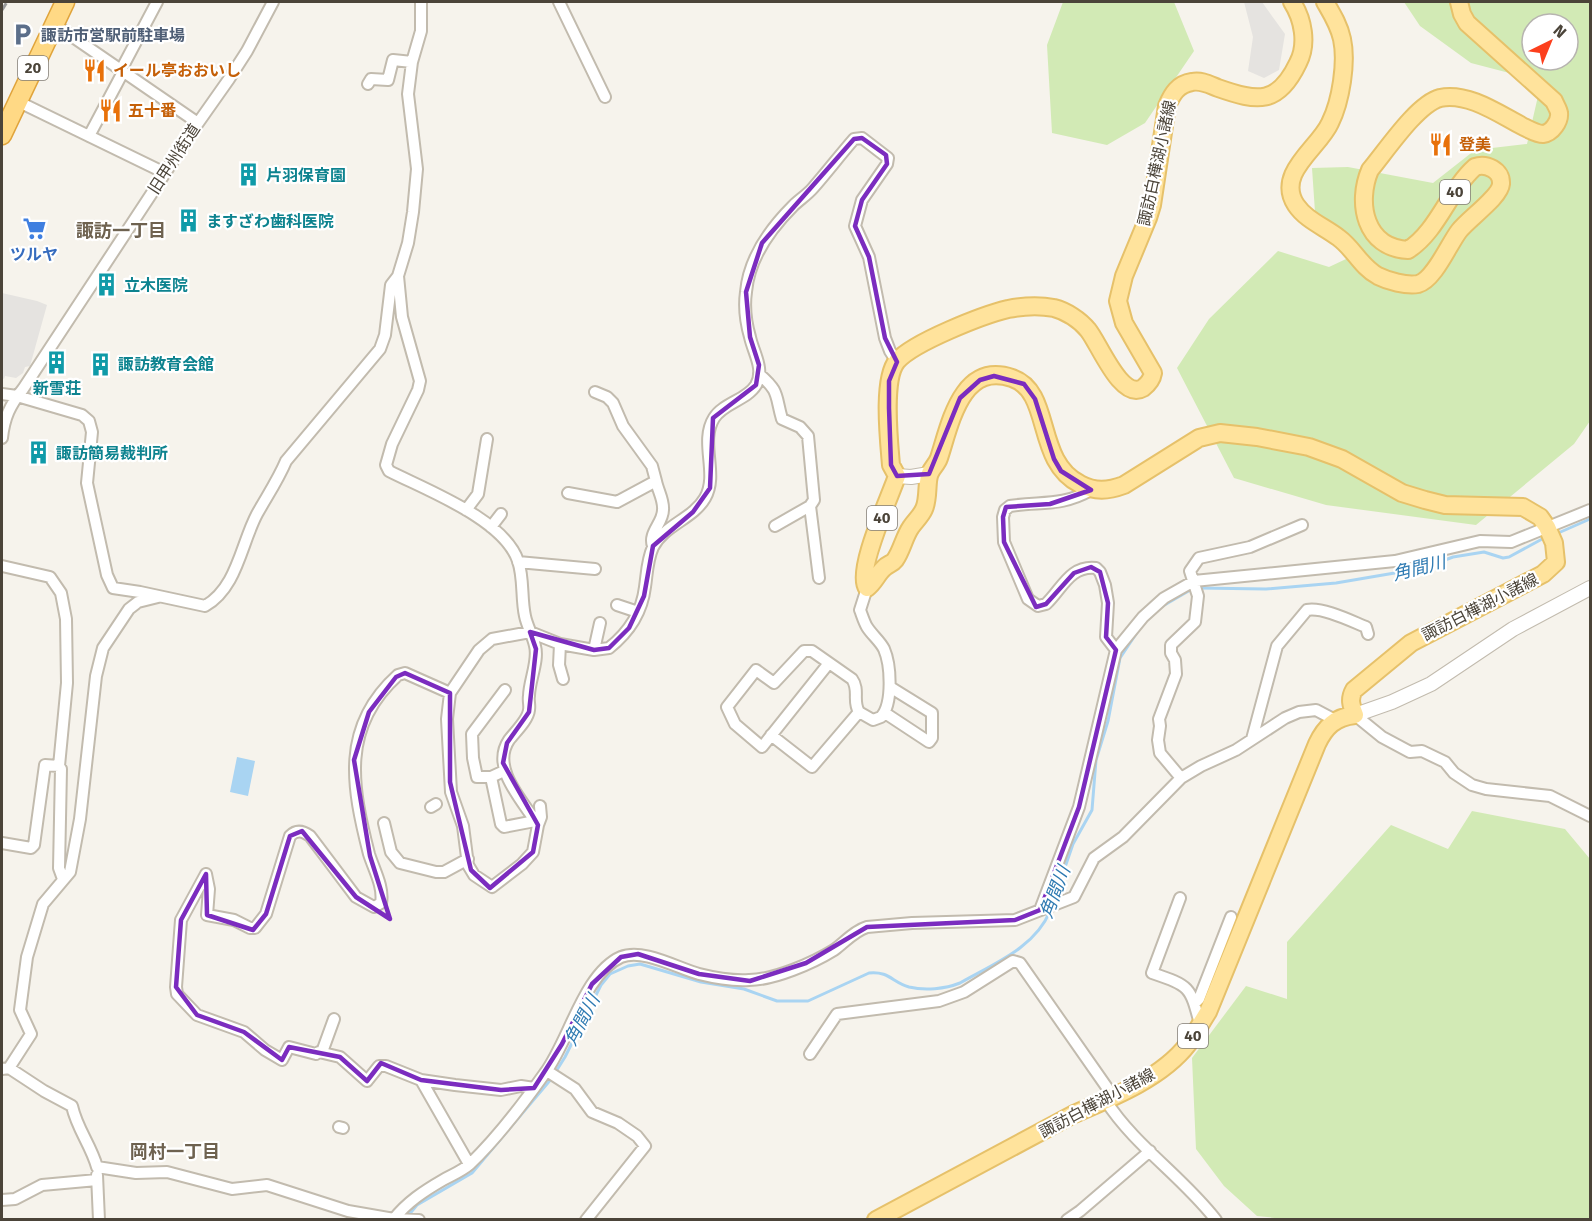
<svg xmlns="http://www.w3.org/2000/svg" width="1592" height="1221" font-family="'Fira Sans','Noto Sans JP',sans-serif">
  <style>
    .green { fill: #d2eab5; fill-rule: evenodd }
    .parking { fill: #e5e3e0 }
    .water { fill: #a9d4f2 }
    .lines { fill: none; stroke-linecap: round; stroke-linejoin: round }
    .stream { stroke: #a9d4f2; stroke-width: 3 }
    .minor-casing { stroke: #c2bbae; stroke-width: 14 }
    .tertiary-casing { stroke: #c2bbae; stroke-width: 16 }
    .primary-casing { stroke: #e6c16a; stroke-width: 20 }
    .trunk-casing { stroke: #e0a43c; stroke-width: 21 }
    .minor { stroke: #fff; stroke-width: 10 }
    .tertiary { stroke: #fff; stroke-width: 14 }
    .primary { stroke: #ffe39c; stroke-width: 16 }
    .trunk { stroke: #ffd985; stroke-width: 18 }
    .rail { stroke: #9a9a9a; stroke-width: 3; stroke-dasharray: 8 8; stroke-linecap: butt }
    .marked { fill: none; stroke: #7b2cbf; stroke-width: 4.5; stroke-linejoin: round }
    .labels { text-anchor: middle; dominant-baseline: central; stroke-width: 4.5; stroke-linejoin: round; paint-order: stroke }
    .shield { fill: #fff; stroke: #817c74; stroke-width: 1.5 }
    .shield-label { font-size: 15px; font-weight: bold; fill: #4b4439 }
    .service-label { font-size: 16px; font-weight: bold; fill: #4e5e75; stroke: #fff; text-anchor: start }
    .food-label { font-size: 16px; font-weight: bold; fill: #c56008; stroke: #fff; text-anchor: start }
    .street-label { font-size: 16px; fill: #4b4439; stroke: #fff }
    .culture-label { font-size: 16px; font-weight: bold; fill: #0d838f; stroke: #fff; text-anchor: start }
    .shop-label { font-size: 16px; font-weight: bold; fill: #366cbe; stroke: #fff }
    .neighbourhood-label { font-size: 18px; font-weight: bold; fill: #6e6250; stroke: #fff }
    .water-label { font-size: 18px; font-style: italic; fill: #2e7ab2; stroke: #fff }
  </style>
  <rect width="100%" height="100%" fill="#f6f3ec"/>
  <!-- green -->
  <path class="green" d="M1063 2H1174L1194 51 1145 123 1107 145 1052 133 1047 45Z
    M1404 2H1590V421L1574 444 1476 525 1326 505 1234 478 1177 368 1209 319 1278 251 1329 267 1361 252 1315 212 1312 168 1348 167 1433 183 1475 150 1527 144 1538 96 1517 75 1471 63 1420 26ZM1532 24H1568V60H1532Z
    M1472 811 1565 829 1590 859V1219L1294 1220 1257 1216 1224 1186 1196 1149 1192 1058 1246 986 1287 999V942L1391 825 1448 849Z"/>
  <!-- parking -->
  <path class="parking" d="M1244 2H1262L1285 34 1279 70 1264 78 1248 71 1253 37Z
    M2 293 37 301 47 305 30 366 25 367 23 373 16 378 5 376 4 379 2 378Z"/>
  <!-- water -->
  <path class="water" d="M237 757 255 761 248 796 230 792Z"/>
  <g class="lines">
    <!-- stream -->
    <path class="stream" d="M1556 534 1590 519
      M1198 588 1266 589 1336 583 1424 568 1453 557 1484 552 1503 558 1509 557 1544 538
      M1161 607 1192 589
      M1053 902 1073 844 1092 810 1096 760 1108 721 1120 658 1136 634
      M555 1073 565 1057 601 985 610 974 628 966 640 964 701 982 744 989 777 1001H808L869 973C889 971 892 982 909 987 925 991 945 989 960 983 993 964 1035 948 1050 911
      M407 1217 417 1205 472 1173 552 1078"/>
    <defs>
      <path id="minor" d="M559 2 605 97
        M54 24 198 123
        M121 70 157 2
        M368 84 371 79 388 80 393 60 412 62
        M17 101 165 173
        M89 136 123 72
        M398 276 402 317 420 381 418 390 392 444 386 465 389 471C426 490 504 519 518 561 524 578 521 598 525 616 527 626 533 636 535 646 539 661 529 681 529 696 528 700 530 705 529 710 528 720 515 732 509 740 490 768 523 801 538 825L533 852 522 864 492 887 474 875 468 865 463 826 451 792 447 719 450 693 479 650 492 639 530 632 560 644 594 650 609 648C628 633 642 612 645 587 647 574 647 560 653 547 664 525 693 519 705 498 719 474 699 442 714 418 723 403 747 400 756 385 765 369 753 352 750 337 746 323 744 306 746 292 749 258 769 230 793 206 799 200 807 195 813 188 827 172 840 155 854 139L862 138 888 158 887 164 862 200 855 226 869 257 885 338 890 351 897 362
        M759 374C780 392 775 395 782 419L800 427 808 436 814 500 810 506 819 578
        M595 392 607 397 613 403 623 426 652 466 656 481
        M2 394 17 396 82 415 89 421 92 432 87 483 107 575 113 588 140 592 205 606C237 588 241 544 257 514 267 496 278 480 286 461L380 349 385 335 391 285 398 276 408 243 413 212 417 169 408 94 412 62 421 31V2
        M2 438C4 418 10 405 23 389L198 123 229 79 247 51 273 2
        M1091 490C1061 507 1041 501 1010 506L1005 510 1003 517 1004 542 1028 599 1038 606 1046 604C1062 589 1070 565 1096 568L1100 572 1105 585 1108 603 1106 637 1116 650
        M568 493 617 502 656 481C658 491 664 500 663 510 663 523 648 533 653 546
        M466 510 478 494 487 439
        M775 526 810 506
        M491 527 501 514
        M518 562 595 569
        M2 566 50 577 61 593 66 619 67 683 59 766 61 769 59 868 63 879
        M617 605 638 612
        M560 644 559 665 563 679
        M594 650 600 623
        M829 663 762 747 735 724 727 707 756 670 774 683 804 651H812L852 679C860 690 852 701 859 712L873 720 881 717C893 704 891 665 884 649 880 641 872 635 867 627 864 622 862 615 860 610L867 588
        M885 713 929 742 932 738V713L890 687
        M1355 715 1382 737 1410 752 1422 751 1445 762 1454 773 1472 785 1486 789 1550 796 1590 816
        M771 735 812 767 859 712
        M1252 739 1277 646 1307 610C1323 607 1351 621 1366 627L1368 634
        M504 771 491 777H477L473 758 472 734 505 690
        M491 777 501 824 504 827 535 821
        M1181 778 1160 753 1158 740 1160 726 1159 719 1176 674 1175 660 1171 653V645L1195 622 1198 596 1190 571 1199 558 1250 547 1302 525
        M431 807 436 804
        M384 823 391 852 400 863 436 872H444L468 859
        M538 825 541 817 540 806
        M2 843 31 848 34 845 45 765 59 766
        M206 874 209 889 207 915 234 920 250 928H255L266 914 290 836C297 829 303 831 310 836L356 897 374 907 381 903C384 887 374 870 369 854 352 787 340 727 398 675L405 673 450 693
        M206 874 181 920 176 987 177 994 197 1015 244 1032 265 1050 282 1060 289 1047 316 1054 319 1052 340 1057 367 1081 379 1066H386L421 1080 455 1085 501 1090 521 1086 534 1088
        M1180 898 1152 973C1190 986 1190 986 1200 1024
        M1040 910 1079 807 1116 650 1143 617 1164 598 1194 581 1395 561 1480 541 1511 542 1590 510
        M1195 1003 1199 999 1231 917
        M322 1052 334 1019
        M810 1054 837 1014 939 1001 964 992 1013 961 1020 963 1108 1089 1106 1101C1135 1146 1183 1177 1216 1220
        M9 1068 31 1034 20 1010 27 957 43 904 70 872 80 819 96 676 103 648 129 609 138 602 158 597
        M2 1069 9 1068 44 1091 72 1106C77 1129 91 1145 97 1167L136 1173 167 1172 232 1189 267 1185 348 1211 394 1219 419 1220
        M547 1071 575 1089 592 1112 618 1123 637 1136 645 1146 586 1220
        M421 1080 469 1164
        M339 1127 343 1128
        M97 1175 99 1220
        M2 1200 15 1199 42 1185 97 1180
        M393 1220C407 1202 424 1191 443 1180 452 1175 462 1171 470 1164 498 1137 523 1104 545 1073 569 1041 584 973 621 957 643 948 677 968 699 974 715 978 733 981 749 980 774 980 813 963 834 950 845 942 854 931 867 927L912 923 1015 920 1074 897 1094 858 1123 837 1181 778 1201 766 1236 750 1285 718 1299 712 1316 710 1335 720
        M1067 1220 1080 1211 1150 1151"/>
      <path id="tertiary" d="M897 476 911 477 929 474
        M1355 715 1392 702 1431 684 1513 629 1590 588"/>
      <path id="primary" d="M1325 2C1332 14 1339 25 1342 39 1347 62 1341 101 1330 123 1319 148 1275 173 1296 205 1306 220 1325 227 1339 238 1354 249 1361 267 1378 276 1388 281 1406 286 1418 284 1434 280 1449 244 1459 231 1468 219 1500 197 1501 184 1502 170 1486 163 1475 167 1449 190 1438 231 1408 250 1365 248 1356 203 1370 170 1386 151 1417 104 1440 98 1468 92 1499 114 1522 126 1528 129 1537 134 1543 134 1552 133 1560 121 1559 113 1559 110 1555 104 1554 101L1467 23 1462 14 1459 2
        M876 1220 1074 1114C1112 1098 1162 1078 1188 1044 1195 1034 1201 1023 1208 1012L1317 744C1325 727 1335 717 1355 715 1351 705 1349 699 1354 690L1411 643 1543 574 1556 562 1554 543 1547 527 1540 517 1523 507 1445 505 1425 500 1402 493 1342 459 1309 447 1257 437 1220 433 1199 438 1124 485C1108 491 1095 492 1080 484 1034 461 1053 392 1012 378 961 361 950 425 939 458 937 464 932 468 930 473 926 481 929 499 924 509 921 516 915 521 911 527 904 537 902 550 895 560 892 564 888 564 884 568 877 574 875 582 867 588 855 572 890 497 897 476L891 465C889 441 882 379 897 361 914 342 983 315 1008 309 1023 306 1039 305 1054 308 1066 311 1080 320 1088 330 1099 343 1121 401 1143 388 1148 384 1152 379 1153 373L1124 323 1118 301 1124 276 1148 218 1152 205 1167 106C1172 94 1178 84 1192 82 1202 80 1210 85 1218 88 1258 102 1278 105 1298 63 1308 44 1303 19 1292 2"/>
      <path id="trunk" d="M2 135 65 2"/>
    </defs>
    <!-- minor casing -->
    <use href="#minor" class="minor-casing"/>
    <!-- tertiary casing -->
    <use href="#tertiary" class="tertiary-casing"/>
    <!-- primary casing -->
    <use href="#primary" class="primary-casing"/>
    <!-- trunk casing -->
    <use href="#trunk" class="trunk-casing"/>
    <!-- minor -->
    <use href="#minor" class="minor"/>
    <!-- tertiary -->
    <use href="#tertiary" class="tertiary"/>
    <!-- primary -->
    <use href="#primary" class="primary"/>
    <!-- trunk -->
    <use href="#trunk" class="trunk"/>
    <!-- rail -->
    <path class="rail" d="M2 10 7 2"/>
  </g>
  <!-- marked area -->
  <path class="marked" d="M862 138 886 155 887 164 862 200 855 226 869 257 885 338 897 362 889 381V408L891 465 897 476 929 474 960 398 980 380 994 376 1024 384 1035 399 1054 459 1061 471 1091 490 1050 504 1006 507 1003 517 1004 542 1036 607 1046 604 1074 573 1091 567 1100 572 1108 603 1106 637 1116 650 1079 807 1040 910 1015 920 867 927 806 963 750 981 699 974 638 954 621 957 592 984 562 1044 534 1088 501 1090 421 1080 381 1063 367 1081 340 1057 289 1047 282 1060 244 1032 197 1015 176 987 181 920 206 874 207 915 253 930 266 914 290 836 302 831 356 897 390 919 370 856 354 760 369 712 396 677 405 673 450 693V782L471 870 490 888 533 852 538 825 503 763 507 743 529 712 536 649 530 632 594 650 609 648 629 628 644 596 653 546 693 512 710 488 713 418 756 385 759 365 750 337 746 292 762 243 854 139Z"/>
  <!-- icons -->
  <defs>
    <symbol id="parking-bare" viewBox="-9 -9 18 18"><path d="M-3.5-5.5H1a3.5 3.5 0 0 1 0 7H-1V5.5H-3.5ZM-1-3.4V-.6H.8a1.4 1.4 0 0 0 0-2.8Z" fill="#5c6f8a" stroke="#fff" stroke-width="2.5" paint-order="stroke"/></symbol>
    <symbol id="restaurant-bare" viewBox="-9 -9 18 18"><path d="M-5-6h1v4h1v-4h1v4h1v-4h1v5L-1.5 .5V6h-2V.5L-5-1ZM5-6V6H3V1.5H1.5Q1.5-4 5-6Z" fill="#e8710a" stroke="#fff" stroke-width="2.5" paint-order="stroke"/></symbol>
    <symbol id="building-bare" viewBox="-9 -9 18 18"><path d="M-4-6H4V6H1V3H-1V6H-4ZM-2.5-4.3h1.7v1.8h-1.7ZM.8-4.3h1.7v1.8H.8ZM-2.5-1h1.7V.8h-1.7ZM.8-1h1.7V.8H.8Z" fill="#0f9aa8" stroke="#fff" stroke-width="2.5" paint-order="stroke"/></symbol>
    <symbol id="supermarket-bare" viewBox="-9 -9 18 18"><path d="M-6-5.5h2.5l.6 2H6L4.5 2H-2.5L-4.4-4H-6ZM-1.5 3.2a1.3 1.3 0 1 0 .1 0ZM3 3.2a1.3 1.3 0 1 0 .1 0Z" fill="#3f7fe0" stroke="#fff" stroke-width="2.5" paint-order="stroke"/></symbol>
  </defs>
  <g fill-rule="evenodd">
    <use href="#parking-bare" x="6" y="18" width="33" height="33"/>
    <use href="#restaurant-bare" x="78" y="54" width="33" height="33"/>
    <use href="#restaurant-bare" x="94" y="94" width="33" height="33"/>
    <use href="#restaurant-bare" x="1424" y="128" width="33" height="33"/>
    <use href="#building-bare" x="232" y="158" width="33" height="33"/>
    <use href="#building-bare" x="172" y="204" width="33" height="33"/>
    <use href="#supermarket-bare" x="18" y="212" width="33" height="33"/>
    <use href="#building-bare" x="90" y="268" width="33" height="33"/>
    <use href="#building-bare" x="40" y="346" width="33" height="33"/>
    <use href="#building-bare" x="84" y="348" width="33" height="33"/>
    <use href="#building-bare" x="22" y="436" width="33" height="33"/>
  </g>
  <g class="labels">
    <!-- shield labels -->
    <g class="shield">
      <rect x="18" y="56" width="30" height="24" rx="4.5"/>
      <rect x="1440" y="180" width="30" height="24" rx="4.5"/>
      <rect x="867" y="506" width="30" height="24" rx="4.5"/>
      <rect x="1178" y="1024" width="30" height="24" rx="4.5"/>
    </g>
    <g class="shield-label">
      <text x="33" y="68">20</text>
      <text x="1455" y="192">40</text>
      <text x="882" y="518">40</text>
      <text x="1193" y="1036">40</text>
    </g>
    <!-- service labels -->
    <g class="service-label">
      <text x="41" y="35">諏訪市営駅前駐車場</text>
    </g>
    <!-- food labels -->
    <g class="food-label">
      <text x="113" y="70">イール亭おおいし</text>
      <text x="128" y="110">五十番</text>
      <text x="1459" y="144">登美</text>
    </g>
    <!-- street labels -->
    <g class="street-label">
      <text transform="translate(174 159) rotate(-57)">旧甲州街道</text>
      <text transform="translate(1157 163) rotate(-78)">諏訪白樺湖小諸線</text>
      <text transform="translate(1480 607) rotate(-27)">諏訪白樺湖小諸線</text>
      <text transform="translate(1097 1103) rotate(-28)">諏訪白樺湖小諸線</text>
    </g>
    <!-- culture labels -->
    <g class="culture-label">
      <text x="266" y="175">片羽保育園</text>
      <text x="206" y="221">ますざわ歯科医院</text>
      <text x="124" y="285">立木医院</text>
      <text x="118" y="364">諏訪教育会館</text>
      <text x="57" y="388" text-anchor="middle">新雪荘</text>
      <text x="56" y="453">諏訪簡易裁判所</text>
    </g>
    <!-- shop labels -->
    <g class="shop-label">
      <text x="34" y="254">ツルヤ</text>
    </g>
    <!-- neighbourhood labels -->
    <g class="neighbourhood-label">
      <text x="121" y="231">諏訪一丁目</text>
      <text x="175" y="1152">岡村一丁目</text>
    </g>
    <!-- water labels -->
    <g class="water-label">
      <text transform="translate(1419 568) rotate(-14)">角間川</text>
      <text transform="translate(1055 892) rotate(-69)">角間川</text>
      <text transform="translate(582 1020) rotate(-62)">角間川</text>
    </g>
  </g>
  <!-- border -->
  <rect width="1592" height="1221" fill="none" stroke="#4b4439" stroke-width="6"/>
  <!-- north arrow -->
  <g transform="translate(1550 42) rotate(43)"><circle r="28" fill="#ffffff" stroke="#b7b4b0" stroke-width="1.5"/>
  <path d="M0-4.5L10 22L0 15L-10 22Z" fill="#fc3f1d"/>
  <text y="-9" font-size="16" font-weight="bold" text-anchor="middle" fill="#4b4439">N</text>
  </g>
</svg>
